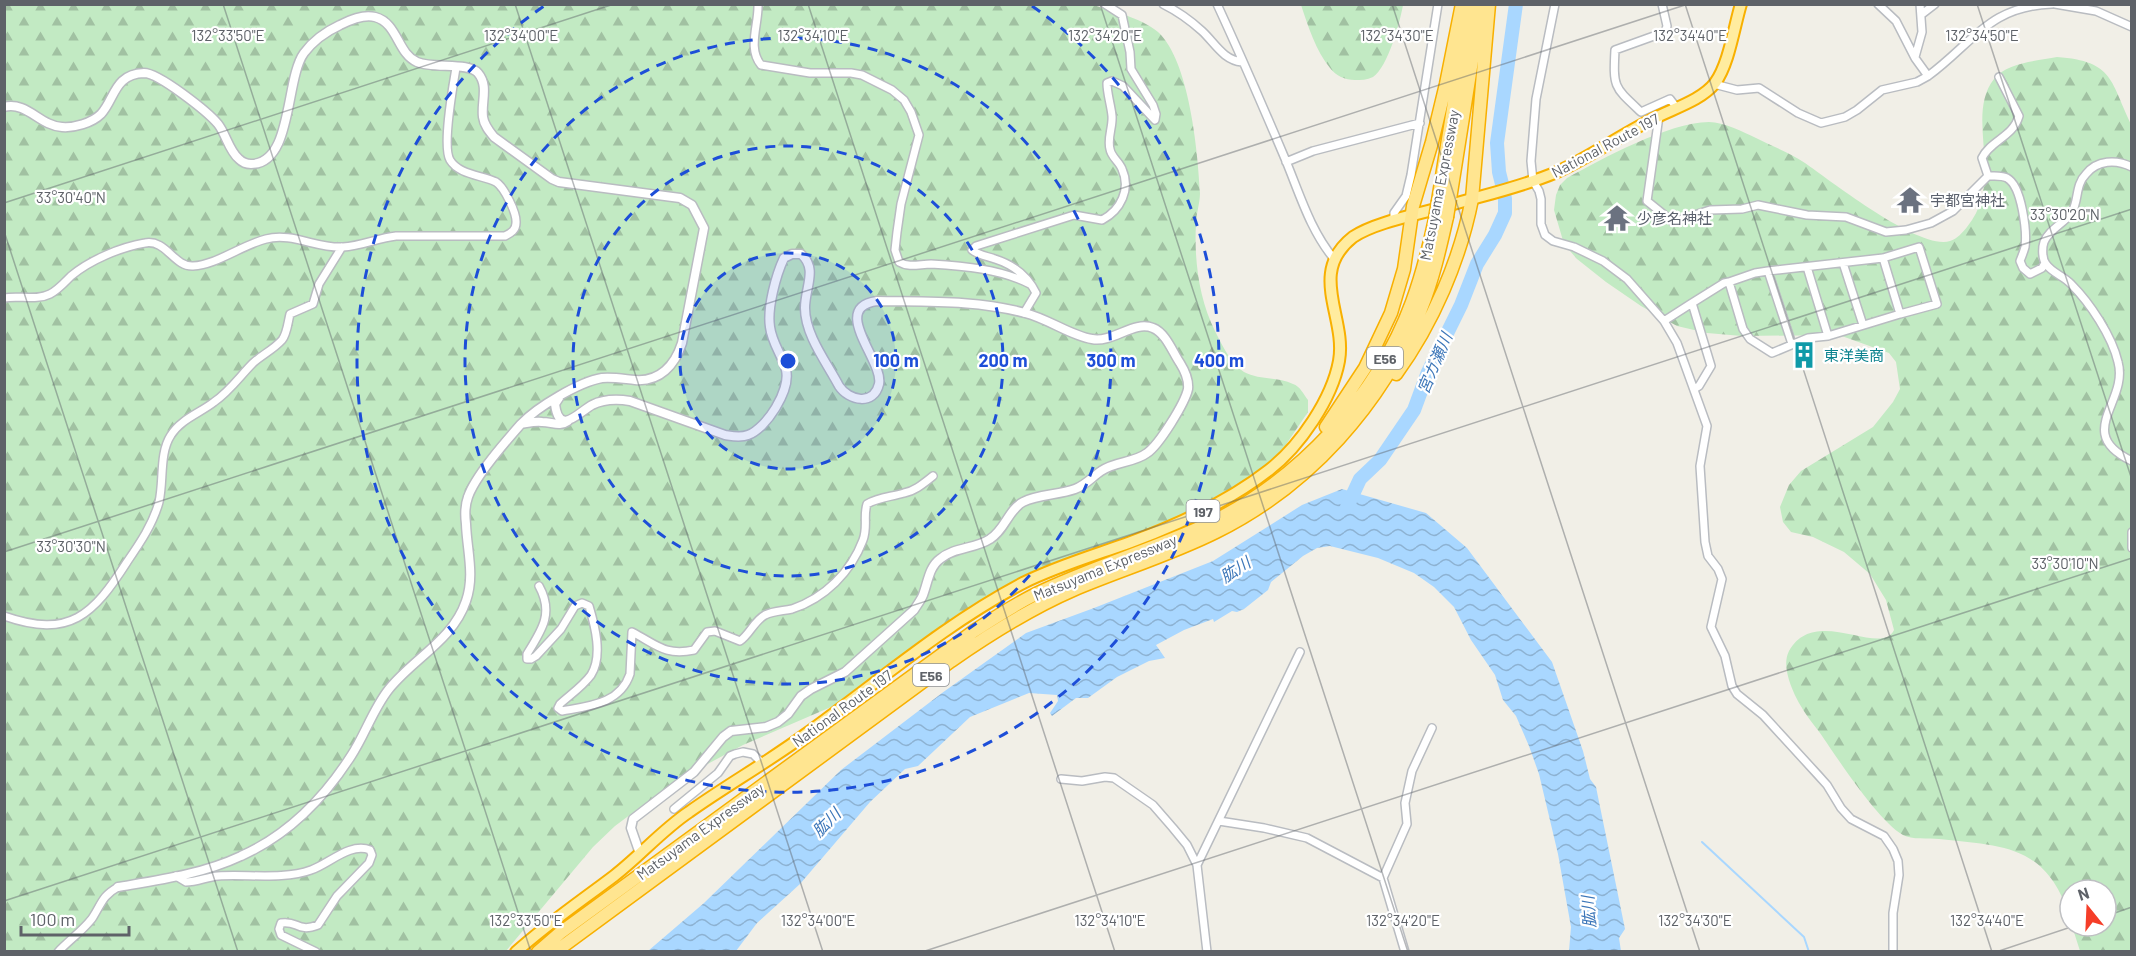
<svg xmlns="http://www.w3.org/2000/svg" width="2136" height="956" font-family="Barlow,'Noto Sans JP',sans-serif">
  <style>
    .forest { fill: url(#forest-firs) }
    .water { fill: url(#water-waves) }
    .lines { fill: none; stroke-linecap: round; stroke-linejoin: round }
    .stream { stroke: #a9d7ff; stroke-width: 2 }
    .river { stroke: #a9d7ff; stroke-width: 14 }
    .minor-casing { stroke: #b9bcc1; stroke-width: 10 }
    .tertiary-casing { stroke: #b9bcc1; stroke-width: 11 }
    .trunk-casing { stroke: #f8b000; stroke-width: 14 }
    .motorway-casing { stroke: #f8b000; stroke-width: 15 }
    .minor { stroke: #fff; stroke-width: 7 }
    .tertiary { stroke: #fff; stroke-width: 8 }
    .trunk { stroke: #ffec9f; stroke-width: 10 }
    .motorway { stroke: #ffe590; stroke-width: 12 }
    .motorway-bridge-casing { stroke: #f8b000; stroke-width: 15; stroke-linecap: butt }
    .motorway-bridge { stroke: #ffe590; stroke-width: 12 }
    .ticks { fill: none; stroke: #5e6268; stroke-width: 1.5; stroke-opacity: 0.45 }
    .ring { fill: none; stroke: #1d4ed8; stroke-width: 3; stroke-dasharray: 10 8 }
    .labels { text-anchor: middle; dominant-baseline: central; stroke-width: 4.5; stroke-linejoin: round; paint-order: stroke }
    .shield { fill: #fff; stroke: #8e9195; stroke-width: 1.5 }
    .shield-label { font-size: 14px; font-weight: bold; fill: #5e6268 }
    .street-label { font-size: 15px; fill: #5e6268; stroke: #fff }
    .worship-label { font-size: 15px; fill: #5b616d; stroke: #fff; text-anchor: start }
    .culture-label { font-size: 15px; fill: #0d838f; stroke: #fff; text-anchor: start }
    .water-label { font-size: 16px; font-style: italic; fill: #3d77b9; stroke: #fff }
    .ticks-label { font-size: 15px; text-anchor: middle; fill: #5e6268; stroke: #fff; stroke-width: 4.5; stroke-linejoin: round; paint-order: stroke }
    .centre { fill: #1d4ed8; stroke: #fff; stroke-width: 3 }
    .ring-label { font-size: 18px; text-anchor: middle; font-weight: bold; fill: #1d4ed8; stroke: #fff; stroke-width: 4.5; stroke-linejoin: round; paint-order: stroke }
  </style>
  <defs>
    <pattern id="forest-firs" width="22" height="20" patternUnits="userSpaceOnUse" patternTransform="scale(1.5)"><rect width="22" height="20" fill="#c2eac3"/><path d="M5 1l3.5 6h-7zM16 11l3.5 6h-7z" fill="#a1c1a2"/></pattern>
    <pattern id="water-waves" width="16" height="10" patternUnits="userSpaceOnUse" patternTransform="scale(1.5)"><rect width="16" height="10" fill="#a9d7ff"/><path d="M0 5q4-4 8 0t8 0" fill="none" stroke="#8db2d2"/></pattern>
  </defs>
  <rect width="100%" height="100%" fill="#f1efe7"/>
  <!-- forest -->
  <path class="forest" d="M1090 4C1111 11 1140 17 1158 32 1189 60 1198 151 1200 193 1200 203 1196 214 1196 224 1194 260 1199 299 1215 331 1222 345 1231 364 1244 372 1259 380 1278 377 1293 384 1300 386 1304 395 1308 400V412L1285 446 1240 494 1218 510 1084 567 1022 586 865 690 831 707 743 745 674 782 615 826 593 847 506 951 5 952V5Z
    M1301 5H1403C1400 22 1388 67 1373 77 1367 80 1361 80 1355 80 1345 80 1336 76 1330 68 1316 51 1308 26 1301 5Z
    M2057 57C2115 61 2110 82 2132 126L2131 951H2080L2072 926H2106V890H2070V918C2047 845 2005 846 1939 839 1928 838 1912 840 1903 835 1878 821 1838 759 1820 733 1813 724 1805 714 1799 703 1792 690 1781 666 1789 651 1815 604 1881 658 1894 630L1886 600 1870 574 1844 552 1813 537 1791 532 1783 522 1780 507 1789 485 1801 471 1873 427 1893 402 1900 389 1896 362 1889 353 1839 335 1742 336 1707 333 1677 326 1641 306 1606 282 1577 259 1564 244 1554 210 1556 195 1560 185 1567 178C1604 158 1667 123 1709 122 1724 122 1743 132 1756 138 1772 146 1790 153 1805 163 1831 181 1920 251 1950 241 1957 239 1963 232 1967 227 2006 180 1964 117 1994 79 2007 62 2038 61 2057 57Z"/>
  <!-- water -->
  <path class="water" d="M1342 489 1426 513 1467 548 1552 662 1583 751 1590 779 1596 787 1625 929 1619 938 1621 951H1569L1571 927 1558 854 1539 774 1529 746 1516 716 1503 700 1495 675 1471 640 1454 607 1434 587 1414 573 1378 558 1330 546 1317 548 1303 556 1271 582 1268 590 1244 609 1237 612 1232 611 1214 622 1213 619 1184 630 1156 645 1165 658 1149 661 1117 677 1088 698H1076L1052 716 1050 713 1058 701 1057 695 1029 693 970 717 918 766 905 769 870 802 800 884 757 923 736 951H648L704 903 841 770 942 693 1026 633 1094 608 1213 561 1302 505Z"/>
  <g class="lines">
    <!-- stream -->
    <path class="stream" d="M1702 842 1804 937 1809 952"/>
    <!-- river -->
    <path class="river" d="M1502 184 1499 172 1497 143 1516 4
      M1347 507 1360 479 1380 460 1414 410 1428 372 1461 305 1477 264 1495 235 1505 213V198"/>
    <defs>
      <path id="minor" d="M758 4C759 24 747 48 761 65L810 73H851L862 75 892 90 904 100 911 112 919 135 901 204 897 232 895 250 899 262C909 268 920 264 931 264 964 266 1000 269 1030 284
        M1163 4C1177 11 1190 20 1202 31 1215 43 1223 60 1242 62
        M1217 4C1241 56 1264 109 1286 161 1300 195 1311 232 1335 260
        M1555 4 1536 99 1531 161 1533 181 1539 191 1541 199V224L1545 235 1553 241 1574 247 1603 261 1627 279 1664 321 1677 343 1707 426 1700 466 1705 542 1708 556 1718 569 1722 579 1711 627 1725 656 1732 686 1737 694 1763 715 1818 775 1827 785 1841 808 1851 819 1884 836 1893 849 1898 861 1899 875 1893 913V952
        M1662 4 1667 26 1665 32 1615 50C1613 88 1614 87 1641 112L1670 99 1676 107
        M1878 4 1896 21 1915 58 1928 76
        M2055 4 2096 11 2132 27
        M1922 14 1935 4
        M1915 57 1922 32 1920 4
        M1714 84 1737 90 1759 88 1798 113 1821 123 1845 117 1857 110 1882 90 1917 82 1928 76C1973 43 1989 6 2052 4
        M1659 116 1647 201 1673 222 1710 210 1742 209 1758 205 1807 215 1846 217 1886 232 1906 230 1931 223 1953 211 1988 176C1994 176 2002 175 2007 178 2022 186 2027 232 2025 247 2024 251 2022 256 2020 261L2023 268 2030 274 2042 268 2045 263
        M1286 162 1313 151 1420 123
        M2132 167C2116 159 2097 160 2086 174 2075 185 2079 200 2072 212 2065 223 2049 229 2044 242 2042 248 2042 259 2046 264 2052 273 2064 276 2071 284 2090 303 2112 336 2118 362 2129 402 2073 433 2132 461
        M1988 176 1982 158C1991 140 2013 137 2019 116L1999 77
        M1394 221V213L1406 196 1411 175 1438 4
        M1843 263 1863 325
        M1807 267 1828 336 1900 314 1883 258
        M1768 271 1755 273 1729 282 1743 329 1750 339 1772 353 1808 338 1828 336
        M4 298C19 295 36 301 50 294 58 290 64 283 71 276 90 260 121 247 145 243 166 239 174 267 193 266 216 265 242 245 266 239 292 232 318 249 343 247 361 246 378 238 396 236H505C511 233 516 230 516 223 517 213 504 187 496 182 482 175 459 175 450 160 442 146 453 86 456 68
        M1692 303 1724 283 1729 282
        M1024 313 1036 293C1027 275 1014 265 995 259 987 256 980 256 972 250L976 246 1074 215 1102 220C1121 210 1131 189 1122 169 1119 161 1111 157 1110 149 1107 138 1113 127 1112 116 1111 105 1107 94 1107 83L1112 81 1123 86 1155 120 1156 114 1153 105 1131 69 1130 52 1122 15 1105 4
        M1664 321 1692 303 1711 366 1699 386 1694 389
        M1792 344 1768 271 1883 258 1919 247 1937 304 1900 314
        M2132 532V548
        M539 586C554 613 542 630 527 654V659H531L536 656 561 629 575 606 582 603 589 606C595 626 603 656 591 675 583 686 570 695 560 704L558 708 562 711C589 706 620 704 630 674L632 632C657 645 665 656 694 650L707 632 715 631 740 641C750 634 754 621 765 615 773 611 783 611 792 609 825 598 851 572 863 540 868 527 863 516 867 504 879 497 891 497 904 493 915 491 924 483 933 476
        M4 616C70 639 93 615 127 562 140 543 153 524 159 502 164 481 159 453 171 435 181 419 200 413 214 402 230 391 240 376 253 363 262 355 274 349 282 340 287 334 288 322 290 314L313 304 319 284 342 247
        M1061 779 1082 781 1105 777 1114 778 1153 805 1173 828 1187 845 1197 865 1207 952
        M674 809 718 773 730 756 735 754 743 752 753 754 762 763
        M1219 821 1264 828 1307 838 1383 878
        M1197 865 1300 652
        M176 876 186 882C197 882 207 877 218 876 247 874 284 880 311 870 329 864 350 842 370 850L372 855 369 863 337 896 318 925C297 933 298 920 281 923L279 929 281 935 316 952
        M58 952C68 941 86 928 93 917 102 903 102 896 118 887
        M1405 952 1383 878 1407 824 1405 803 1412 771 1432 728"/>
      <path id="tertiary" d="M4 107C27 101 40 126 62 127 74 128 92 123 101 114 115 99 114 74 144 73 159 73 208 112 218 124 226 134 229 151 239 159 242 162 246 164 251 164 293 164 285 79 304 53 313 41 327 31 340 25 350 20 363 14 375 17 398 23 397 53 417 62 433 69 469 62 478 73 489 86 481 102 483 117 484 125 489 131 494 137L552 179 559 182 680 198 692 205 704 228 682 343C675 365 660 382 635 380 624 379 613 377 602 378 579 382 537 407 521 424 528 423 535 421 542 422 552 422 560 427 568 421
        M559 398 555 404C559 437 579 412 592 405 604 399 617 399 630 401L725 435C732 436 740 438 748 435 766 429 791 390 786 370 782 355 772 343 770 327 767 308 776 275 784 258L792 254H801C818 269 805 287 805 308 805 335 827 363 839 386 849 401 874 406 879 384 884 361 829 308 877 301 927 302 977 300 1025 313 1049 319 1071 336 1092 339 1113 343 1134 320 1153 328 1166 333 1173 353 1180 363 1185 371 1189 379 1188 389 1185 403 1159 445 1147 453 1134 463 1115 461 1101 471 1092 477 1086 485 1075 489 1059 495 1038 494 1023 502 1008 510 1005 530 990 539 975 549 954 547 940 559 929 567 928 582 923 595 921 600 917 605 914 610L845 672 811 689 801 696 788 714 778 722 766 727 731 731 723 737 694 772 633 819 631 828 640 854
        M118 887C159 880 203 874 241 856 288 835 324 798 351 756 365 735 373 709 389 689 414 658 453 640 466 601 475 575 467 551 466 524 465 516 465 505 468 497 475 476 506 441 521 424"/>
      <path id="trunk" d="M516 952C547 924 581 901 614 876 640 856 662 830 689 812 727 785 768 762 806 734 877 683 945 624 1023 583 1057 566 1095 555 1131 542 1180 524 1228 502 1269 470 1300 446 1332 399 1339 361 1347 317 1307 273 1353 237 1375 222 1420 214 1447 206 1484 195 1522 187 1557 172 1590 157 1619 136 1651 120 1671 109 1701 101 1715 83 1729 64 1734 27 1741 4"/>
      <path id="motorway" d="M1450 199 1481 4
        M1438 201 1470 4
        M1396 374C1433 323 1460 260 1472 199L1489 4
        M1326 427 1365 368 1391 313 1404 269 1413 206 1432 142 1446 84 1462 4
        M538 952 560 933 974 631C994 618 1014 605 1036 594 1092 567 1152 550 1208 524 1299 480 1377 397 1412 302 1422 275 1429 247 1435 219
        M555 952 951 661C990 634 1029 609 1073 590 1120 570 1170 555 1216 532 1309 486 1382 404 1421 309 1433 279 1440 248 1447 217"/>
    </defs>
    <!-- minor casing -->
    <use href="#minor" class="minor-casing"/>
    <!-- tertiary casing -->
    <use href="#tertiary" class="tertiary-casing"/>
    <!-- trunk casing -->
    <use href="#trunk" class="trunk-casing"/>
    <!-- motorway casing -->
    <use href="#motorway" class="motorway-casing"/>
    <!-- minor -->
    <use href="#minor" class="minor"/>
    <!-- tertiary -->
    <use href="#tertiary" class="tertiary"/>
    <!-- trunk -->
    <use href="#trunk" class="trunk"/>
    <!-- motorway -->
    <use href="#motorway" class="motorway"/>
    <defs>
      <path id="motorway-bridge" d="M1447 217 1450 199
        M1435 219 1438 201"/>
    </defs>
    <!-- motorway-bridge casing -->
    <use href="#motorway-bridge" class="motorway-bridge-casing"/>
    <!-- motorway-bridge -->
    <use href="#motorway-bridge" class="motorway-bridge"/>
  </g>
  <!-- ticks -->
  <path class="ticks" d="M223 4 531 952M515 4 823 952M808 4 1115 952M1100 4 1408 952M1392 4 1700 952M1685 4 1992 952M1977 4 2132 480M4 203 614 4M4 231 238 952M4 552 1688 4M4 901 2132 209M2106 916 2132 907M922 952 2132 558M1996 952 2074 926"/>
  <!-- distance rings -->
  <circle cx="788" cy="361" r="108" fill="#1d4ed8" fill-opacity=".12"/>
  <g class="ring">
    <circle cx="788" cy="361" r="108"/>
    <circle cx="788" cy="361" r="215"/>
    <circle cx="788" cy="361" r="323"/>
    <path d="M1032 6A431 431 0 1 1 544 6"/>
  </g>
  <!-- icons -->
  <defs>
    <symbol id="temple-bare" viewBox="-9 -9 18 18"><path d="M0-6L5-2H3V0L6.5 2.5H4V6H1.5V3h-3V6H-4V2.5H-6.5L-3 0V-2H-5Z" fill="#6b7280" stroke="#fff" stroke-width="2.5" paint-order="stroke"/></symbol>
    <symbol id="building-bare" viewBox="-9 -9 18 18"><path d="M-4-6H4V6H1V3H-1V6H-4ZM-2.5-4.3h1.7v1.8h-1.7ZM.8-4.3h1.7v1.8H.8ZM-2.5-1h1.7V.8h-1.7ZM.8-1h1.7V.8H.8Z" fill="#0f9aa8" stroke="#fff" stroke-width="2.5" paint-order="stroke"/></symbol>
  </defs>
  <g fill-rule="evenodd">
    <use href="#temple-bare" x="1891" y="181" width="38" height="38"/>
    <use href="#temple-bare" x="1598" y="199" width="38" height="38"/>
    <use href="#building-bare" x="1785" y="336" width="38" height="38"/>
  </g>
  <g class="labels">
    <!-- shield labels -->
    <g class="shield">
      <rect x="1367" y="347" width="36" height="22" rx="4.5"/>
      <rect x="1186.5" y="500" width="33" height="22" rx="4.5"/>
      <rect x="913" y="664" width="36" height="22" rx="4.5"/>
    </g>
    <g class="shield-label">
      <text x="1385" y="358">E56</text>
      <text x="1203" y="511">197</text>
      <text x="931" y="675">E56</text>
    </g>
    <!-- street labels -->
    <g class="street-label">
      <text transform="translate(1605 145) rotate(-28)">National Route 197</text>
      <text transform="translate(1439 185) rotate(-79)">Matsuyama Expressway</text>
      <text transform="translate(1105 567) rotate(-22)">Matsuyama Expressway</text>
      <text transform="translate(842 708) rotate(-36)">National Route 197</text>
      <text transform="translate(700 831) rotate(-36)">Matsuyama Expressway</text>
    </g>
    <!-- worship labels -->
    <g class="worship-label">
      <text x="1930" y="200">宇都宮神社</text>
      <text x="1637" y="218">少彦名神社</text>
    </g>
    <!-- culture labels -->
    <g class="culture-label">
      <text x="1824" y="355">東洋美商</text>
    </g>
    <!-- water labels -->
    <g class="water-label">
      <text transform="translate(1434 363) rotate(-67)">宮ガ瀬川</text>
      <text transform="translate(1235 569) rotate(-33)">肱川</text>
      <text transform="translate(826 822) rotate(-45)">肱川</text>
      <text transform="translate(1588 912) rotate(-94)">肱川</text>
    </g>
  </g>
  <g class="ticks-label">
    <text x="228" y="41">132°33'50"E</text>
    <text x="521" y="41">132°34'00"E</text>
    <text x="813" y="41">132°34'10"E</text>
    <text x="1105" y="41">132°34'20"E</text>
    <text x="1397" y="41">132°34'30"E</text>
    <text x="1690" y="41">132°34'40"E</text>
    <text x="1982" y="41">132°34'50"E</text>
    <text x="71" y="203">33°30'40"N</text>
    <text x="2065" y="220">33°30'20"N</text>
    <text x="71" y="552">33°30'30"N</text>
    <text x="2065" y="569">33°30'10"N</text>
    <text x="818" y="926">132°34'00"E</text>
    <text x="1987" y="926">132°34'40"E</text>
    <text x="526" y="926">132°33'50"E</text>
    <text x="1110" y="926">132°34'10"E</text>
    <text x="1403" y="926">132°34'20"E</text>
    <text x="1695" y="926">132°34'30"E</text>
  </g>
  <circle cx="788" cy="361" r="9" class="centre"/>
  <g class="ring-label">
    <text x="896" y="367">100 m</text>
    <text x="1003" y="367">200 m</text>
    <text x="1111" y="367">300 m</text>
    <text x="1219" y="367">400 m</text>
  </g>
  <!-- border -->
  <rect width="2136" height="956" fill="none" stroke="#5e6268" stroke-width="12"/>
  <!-- north arrow -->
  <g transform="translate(2088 908) rotate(342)"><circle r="28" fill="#ffffff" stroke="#bfc0c3" stroke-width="1.5"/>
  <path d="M0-4.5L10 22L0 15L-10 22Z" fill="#f53e29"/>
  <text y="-9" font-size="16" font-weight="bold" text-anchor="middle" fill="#5e6268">N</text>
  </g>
  <!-- scale -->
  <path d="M21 926v9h108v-9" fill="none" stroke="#5e6268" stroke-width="3"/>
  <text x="30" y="926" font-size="18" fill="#5e6268" stroke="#ffffff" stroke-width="4.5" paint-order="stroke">100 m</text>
</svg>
